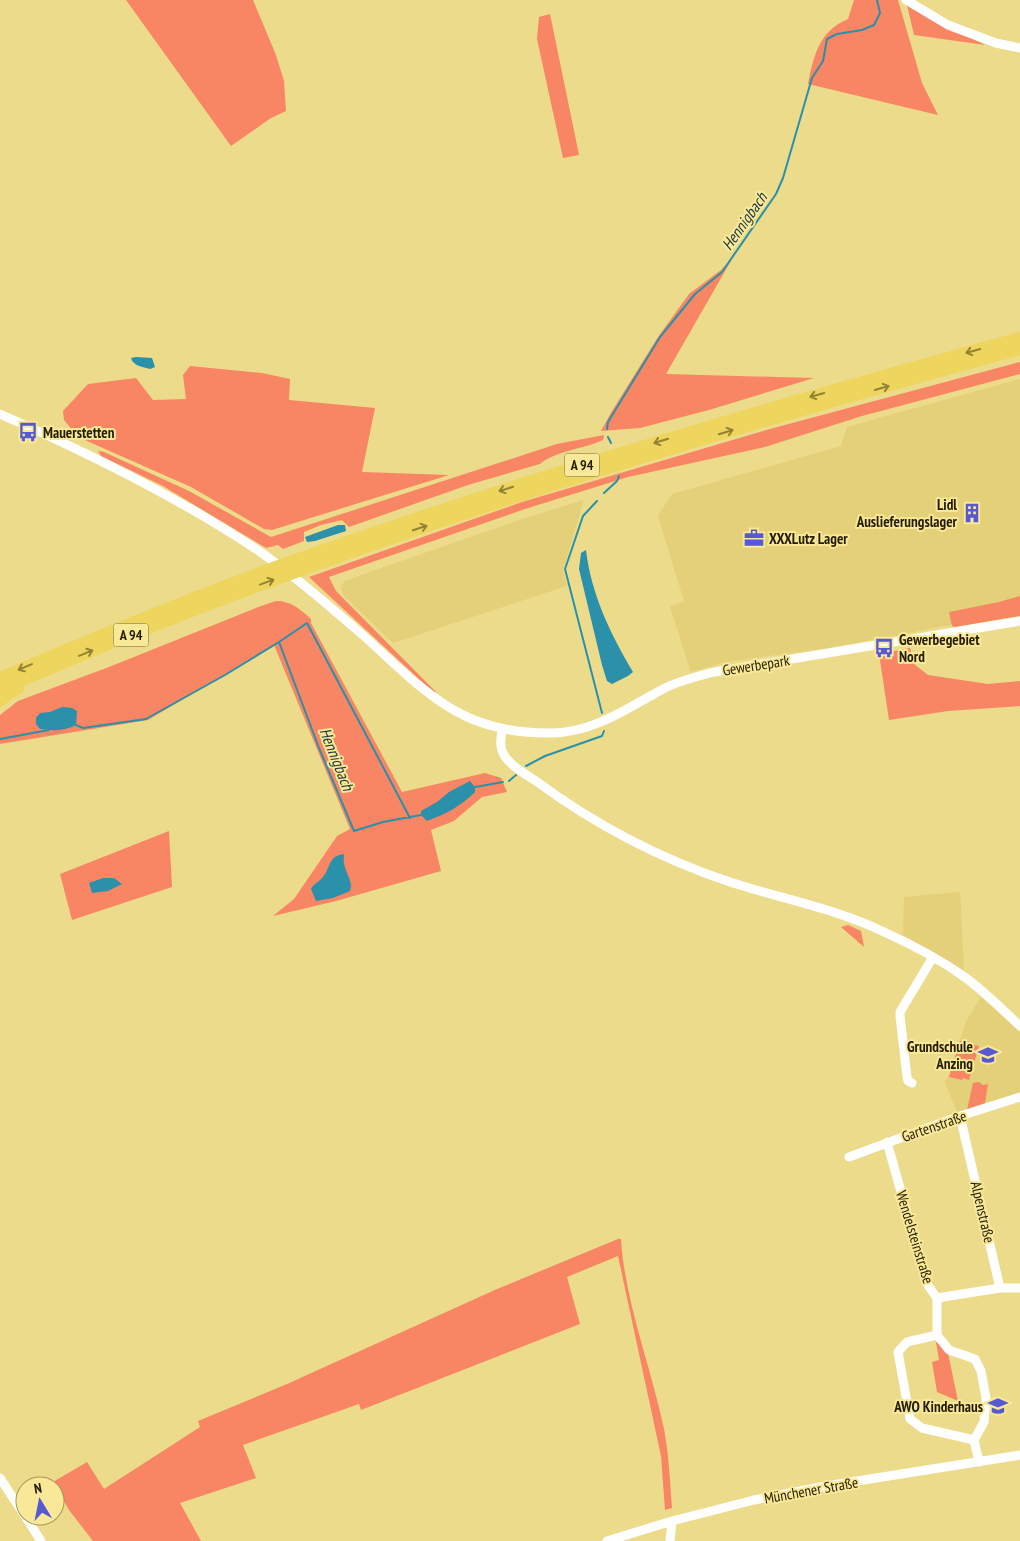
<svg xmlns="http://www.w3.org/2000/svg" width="1020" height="1541" font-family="'PT Sans Narrow',sans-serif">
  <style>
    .built { fill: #e3d079 }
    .green { fill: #f88563 }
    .water { fill: #2b90a9 }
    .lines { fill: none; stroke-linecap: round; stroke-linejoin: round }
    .stream { stroke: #2b90a9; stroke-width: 2 }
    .minor { stroke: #fff; stroke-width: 9 }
    .highway { stroke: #edd55e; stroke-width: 12 }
    .oneway { stroke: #938234 }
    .labels { text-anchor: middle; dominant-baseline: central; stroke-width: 4; stroke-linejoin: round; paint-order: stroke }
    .shield { fill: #f9e897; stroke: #645a2d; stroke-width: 1 }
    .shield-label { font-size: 14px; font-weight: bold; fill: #241d00 }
    .poi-label { font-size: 15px; font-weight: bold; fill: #241d00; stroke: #f9e897; text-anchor: start }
    .street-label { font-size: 15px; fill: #241d00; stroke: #f9e897 }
    .water-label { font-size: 16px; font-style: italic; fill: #1a3740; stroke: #f9e897 }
  </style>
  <rect width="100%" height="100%" fill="#ecdb8a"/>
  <!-- built -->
  <path class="built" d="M1020 379V612L828 648 726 662 691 672 670 607 684 601 658 516 672 494 841 446 847 427Z
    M584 500 563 570 567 586 393 643 344 596 341 589 342 584 345 581 364 574 522 519Z
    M960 892 964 970 903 935 904 897Z
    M981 997 1020 1032V1093L958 1115 945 1082 948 1077 966 1021Z"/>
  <!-- green -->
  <path class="green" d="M126 0H253L276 55 284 81 286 111 271 118 231 146Z
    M854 0H898L922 83 938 115 808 84C814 55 819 31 848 19Z
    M907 5 985 45 914 35Z
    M550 14 579 155 563 158 537 39 539 17Z
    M732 259 666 374 814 378 709 410 640 428 601 431 612 411 658 337 689 294 721 270Z
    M1020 362V374L862 416 765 447 628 477 525 509 329 577 336 591 436 692 435 694 309 577 522 502 770 429Z
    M190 366 262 373 290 379 289 400 375 408 362 472 449 475 272 530 264 529 191 487 78 437 64 420 63 411 88 384 136 378 153 400 186 399 183 375Z
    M604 435 603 440C584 449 555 451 540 464L468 485 349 527 342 520 321 525 304 532V541L283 549 278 545 266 548 163 486 101 456 98 451 104 452 189 491 271 537 557 444Z
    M1020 596V616L955 627 952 626 949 612 999 602Z
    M276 601C291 601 300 609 311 619V623L402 792 485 773 501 778 507 792 482 797 454 821 431 830 441 871 336 901 273 916 294 899 337 836 350 829 274 645 148 720 0 744V715L18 701 109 667 261 606Z
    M910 648 914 664 928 675 988 684 1020 681V706L948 711 889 720 879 654Z
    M169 831 172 887 72 920 60 874Z
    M848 925 861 931 864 947 841 927Z
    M960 1041 979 1046 969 1080 963 1078 962 1080 949 1077Z
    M979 1082 983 1085 988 1084 985 1103 967 1110 973 1083Z
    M618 1239H621C625 1303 651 1366 664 1429 669 1455 670 1482 672 1508L665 1510 661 1456 618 1256 567 1277 580 1324 361 1410 359 1404 243 1445 256 1478 180 1503 201 1541H93L69 1510 53 1482 87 1462 104 1489 200 1427 198 1421 287 1384 497 1289Z
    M936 1342H939L948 1353 958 1401 937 1392 932 1362 939 1360Z"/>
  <!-- water -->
  <path class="water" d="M136 357 152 358 155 367 150 369C143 367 133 366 131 358Z
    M338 525H345L346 531 315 541 307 542 305 537Z
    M586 550C591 594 611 635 633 672L628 676 612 684 607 681 602 665 579 569 581 553Z
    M62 707 72 708 77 711 76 725C65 731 52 731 40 729L36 724V718L40 713 50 712Z
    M470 781 475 787V792C461 806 446 814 427 821L421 815V811L437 802 449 792Z
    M344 854C344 859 343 863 345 867 347 876 353 881 350 891L333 898 316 901 311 889C314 883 319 882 323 877 331 867 328 856 344 854Z
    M103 878H114L122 884 108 891 92 893 89 883Z"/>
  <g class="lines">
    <!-- stream -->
    <path class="stream" d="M607 429 608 422 660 337 695 294 722 272 776 194 783 178 812 78 823 61 827 39 837 34 862 30 874 25 880 13 877 0
      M608 437 611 443
      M604 493 617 481 619 476
      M597 501 583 516 565 569 602 713
      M279 642 307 623 410 818
      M76 725 83 728 146 719 225 675 279 642 319 748 354 831 383 822 421 815
      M0 739 49 730
      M526 766 545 756 602 736 604 731
      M509 781 516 775
      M475 787 503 782"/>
    <!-- minor -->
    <path class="minor" d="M906 0 948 25 996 43 1020 48
      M0 414C89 453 178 497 259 551 296 577 331 607 365 637 427 693 462 735 553 733 596 732 630 706 667 687 682 680 698 676 714 672L1020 621
      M502 729C501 739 499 747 504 755 511 766 525 774 536 781 594 824 661 859 730 882 782 899 834 908 884 932 913 945 941 960 966 978 986 993 1003 1010 1020 1026
      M912 1083 908 1081 907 1077 900 1016V1012L933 957
      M960 1116 1000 1288
      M887 1142 927 1284 937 1298 1000 1288H1020
      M849 1157 960 1116 1020 1097
      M937 1298V1335L949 1350 975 1359 981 1371 986 1398 984 1422 974 1440 979 1462
      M937 1335 907 1342 898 1352 910 1419 922 1428 974 1440
      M0 1478 25 1516
      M25 1516 41 1541
      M607 1541 672 1521 754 1500 826 1486 1020 1455
      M670 1541 672 1521"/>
    <!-- highway -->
    <path class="highway" d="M0 678C91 639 183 601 276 567 521 479 770 407 1020 338
      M0 690C329 545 674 444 1020 349
      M0 701 8 694 18 689"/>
  </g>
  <!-- one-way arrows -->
  <defs><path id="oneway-shaft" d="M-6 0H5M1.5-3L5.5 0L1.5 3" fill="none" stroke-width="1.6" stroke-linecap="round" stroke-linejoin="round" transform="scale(1.25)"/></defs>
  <g class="oneway">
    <use href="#oneway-shaft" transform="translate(973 351) rotate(164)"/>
    <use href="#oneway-shaft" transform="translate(882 388) rotate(-16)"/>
    <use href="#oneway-shaft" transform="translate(817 395) rotate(164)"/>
    <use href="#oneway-shaft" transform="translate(726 432) rotate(-17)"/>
    <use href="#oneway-shaft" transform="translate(661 441) rotate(163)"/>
    <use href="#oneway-shaft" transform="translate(506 489) rotate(162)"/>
    <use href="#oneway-shaft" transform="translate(420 528) rotate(-18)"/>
    <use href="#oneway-shaft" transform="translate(267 582) rotate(-20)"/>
    <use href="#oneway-shaft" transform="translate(86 653) rotate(-22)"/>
    <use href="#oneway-shaft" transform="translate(25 667) rotate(157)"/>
  </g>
  <!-- icons -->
  <defs>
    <symbol id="bus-bare" viewBox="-9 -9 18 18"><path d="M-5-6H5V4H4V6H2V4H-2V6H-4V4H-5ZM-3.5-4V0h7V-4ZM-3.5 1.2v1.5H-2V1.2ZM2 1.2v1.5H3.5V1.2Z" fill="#5759d0" stroke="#f9e897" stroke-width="2.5" paint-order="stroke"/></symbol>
    <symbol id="building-bare" viewBox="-9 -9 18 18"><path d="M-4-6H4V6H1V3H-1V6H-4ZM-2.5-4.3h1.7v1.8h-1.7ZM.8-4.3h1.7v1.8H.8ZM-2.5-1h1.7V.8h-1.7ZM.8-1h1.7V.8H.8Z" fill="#5759d0" stroke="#f9e897" stroke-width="2.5" paint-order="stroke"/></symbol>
    <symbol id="office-bare" viewBox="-9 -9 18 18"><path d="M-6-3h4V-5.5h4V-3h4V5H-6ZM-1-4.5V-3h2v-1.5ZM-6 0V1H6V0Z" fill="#5759d0" stroke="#f9e897" stroke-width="2.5" paint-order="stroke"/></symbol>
    <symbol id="school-bare" viewBox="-9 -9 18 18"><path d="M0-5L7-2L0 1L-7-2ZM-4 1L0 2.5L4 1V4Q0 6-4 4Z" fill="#5759d0" stroke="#f9e897" stroke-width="2.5" paint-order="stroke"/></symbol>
  </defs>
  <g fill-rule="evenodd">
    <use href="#bus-bare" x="14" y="418" width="28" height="28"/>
    <use href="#building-bare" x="958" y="499" width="28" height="28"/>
    <use href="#office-bare" x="740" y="524" width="28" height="28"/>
    <use href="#bus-bare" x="870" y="634" width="28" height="28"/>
    <use href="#school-bare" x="974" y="1041" width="28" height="28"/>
    <use href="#school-bare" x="984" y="1392" width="28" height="28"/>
  </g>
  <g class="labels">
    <!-- shield labels -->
    <g class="shield">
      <rect x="564.5" y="453.5" width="35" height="23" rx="4"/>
      <rect x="113.5" y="623.5" width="35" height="23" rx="4"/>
    </g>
    <g class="shield-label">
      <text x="582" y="465">A 94</text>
      <text x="131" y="635">A 94</text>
    </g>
    <!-- poi labels -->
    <g class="poi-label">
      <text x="43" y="432">Mauerstetten</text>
      <text x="957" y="504" text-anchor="end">Lidl<tspan x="957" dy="17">Auslieferungslager</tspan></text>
      <text x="769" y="538">XXXLutz Lager</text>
      <text x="899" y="639">Gewerbegebiet<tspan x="899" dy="17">Nord</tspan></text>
      <text x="973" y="1046" text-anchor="end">Grundschule<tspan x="973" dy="17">Anzing</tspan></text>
      <text x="983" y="1406" text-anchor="end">AWO Kinderhaus</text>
    </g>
    <!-- street labels -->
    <g class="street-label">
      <text transform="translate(756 665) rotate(-9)">Gewerbepark</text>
      <text transform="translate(934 1126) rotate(-19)">Gartenstraße</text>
      <text transform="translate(983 1212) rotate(77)">Alpenstraße</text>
      <text transform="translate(915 1237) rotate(73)">Wendelsteinstraße</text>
      <text transform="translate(811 1490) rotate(-10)">Münchener Straße</text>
    </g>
    <!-- water labels -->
    <g class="water-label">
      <text transform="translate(744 221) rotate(-55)">Hennigbach</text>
      <text transform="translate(337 759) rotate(68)">Hennigbach</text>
    </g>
  </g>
  <!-- north arrow -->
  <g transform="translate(40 1501) rotate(350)"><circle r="24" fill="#f9e897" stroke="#a4975b"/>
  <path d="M0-4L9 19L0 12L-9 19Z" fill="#5759d0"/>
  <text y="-8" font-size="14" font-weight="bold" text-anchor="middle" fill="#241d00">N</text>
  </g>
</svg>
